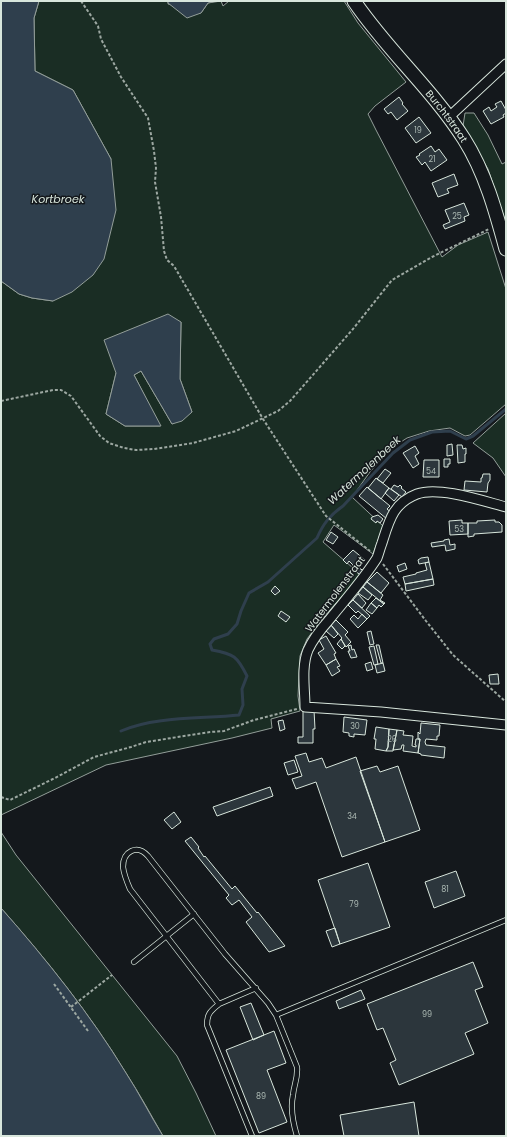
<svg xmlns="http://www.w3.org/2000/svg" width="507" height="1137" font-family="Poppins,sans-serif">
  <style>
    .green { fill: #1a2d24; stroke: #939e99; fill-rule: evenodd }
    .water { fill: #2f3f4d; stroke: #939e99 }
    .lines { fill: none; stroke-linecap: round; stroke-linejoin: round }
    .stream { stroke: #2f3f4d; stroke-width: 3 }
    .building { fill: #2c363c; stroke: #d8e6dc }
    .lane-casing { stroke: #d8e6dc; stroke-width: 6 }
    .street-casing { stroke: #d8e6dc; stroke-width: 11 }
    .secondary-casing { stroke: #d8e6dc; stroke-width: 15 }
    .path { stroke: #9da8a2; stroke-width: 2; stroke-dasharray: 3 2; stroke-linecap: butt }
    .lane { stroke: #14181c; stroke-width: 4.5 }
    .street { stroke: #14181c; stroke-width: 9 }
    .secondary { stroke: #14181c; stroke-width: 13 }
    .labels { text-anchor: middle; dominant-baseline: central; stroke-width: 3; stroke-linejoin: round; paint-order: stroke }
    .number-label { font-size: 8px; fill: #adbab4 }
    .street-label { font-size: 10px; fill: #d8e6dc; stroke: #14181c }
    .water-label { font-size: 11px; font-style: italic; fill: #d8e6dc; stroke: #14181c }
  </style>
  <rect width="100%" height="100%" fill="#14181c"/>
  <!-- green -->
  <path class="green" d="M39 1H168V4L201 13 208 3 221 1 223 6 229 1H344L358 23 406 82 375 106 368 114 376 130 442 257 458 245 488 232 506 289V404L470 435 465 436 450 428 429 431 407 438 390 449 370 472 352 497 383 526 373 554 334 525 323 542 361 575 322 619 307 639 300 656 298 696 300 711 271 719 272 728 232 738 106 765 1 815V281L19 294 32 298 53 301 111 159 73 90 35 71 34 18ZM181 322 180 379 192 412 172 424 141 371 134 375 160 426H125L106 414 116 373Z
    M465 113H474L488 135 502 164 506 162V223L488 169 463 126Z
    M506 413V477L493 458 473 443Z
    M1 832 16 855 177 1056 196 1093 216 1136H163C151 1115 139 1093 126 1073 90 1014 47 960 1 908Z"/>
  <!-- water -->
  <path class="water" d="M1 1H39L34 18 35 71 73 90 111 159 116 210 104 259 93 275 72 292 53 301 32 298 19 294 1 281Z
    M168 1H216L208 3 201 13 187 18 168 3Z
    M168 314 181 322 180 379 192 412 182 421 172 424 141 371 134 375 161 426H125L106 414 116 373 104 340Z
    M1 908C47 960 90 1014 126 1073 139 1093 150 1115 163 1136H1Z"/>
  <g class="lines">
    <!-- stream -->
    <path class="stream" d="M121 731C155 716 202 719 239 715L243 705 242 689 247 676C237 656 234 654 212 650L210 644 214 639 228 634 237 624 241 611 249 593 268 582 317 538C323 524 330 515 343 506L393 453 410 440 432 432 450 431 466 439 473 436 506 409"/>
  </g>
  <!-- building -->
  <path class="building" d="M399 97 403 103 402 104 408 111 397 120 391 112 388 114 384 109Z
    M501 101 506 110V113L503 115 504 117 491 124 483 111 489 107 491 111 497 107 495 104Z
    M419 117 431 133 416 143 405 128Z
    M431 146 435 152 439 149 447 160 431 171 425 162 422 165 416 157 420 155 419 154Z
    M454 174 458 185 447 189 449 193 438 197 432 183Z
    M464 203 469 215 464 217 465 221 445 229 443 225 450 222 445 210Z
    M452 444 453 455 447 456V445Z
    M457 445H462L463 449 466 448V454H465V462L458 463Z
    M415 446 419 453 415 456 419 464 413 468 403 453Z
    M444 459H450V464H448V467H444Z
    M424 460H439V477H423Z
    M385 469 391 473 383 483 377 479Z
    M483 474H490V480L488 483 487 492 464 490 465 481 481 482V478H482Z
    M376 478 389 488 381 499 368 488Z
    M394 485 398 487 400 485 402 487 401 488 406 492 402 497 391 489Z
    M367 487 390 506 387 509 392 513 387 519 359 496Z
    M389 488 399 495 394 501 385 493Z
    M378 515 383 519 380 523 377 521 376 523 371 519 372 517Z
    M462 520V523H468V534L450 535 449 521Z
    M495 520V522H499L502 525V532L474 534V536L468 537V523H477V521Z
    M331 532 338 537 333 544 326 540Z
    M449 539 450 545 455 544V549L446 551 445 545 432 547 431 543 444 541V540Z
    M353 550 365 560 359 568 364 571 360 575 351 567 353 565 349 561 347 564 343 560Z
    M428 557 429 562 419 564 418 560 421 558Z
    M429 562 433 579 405 584 403 577 416 574V573L427 570 425 563Z
    M405 563 407 569 399 572 397 566Z
    M377 572 389 583 381 593 367 582Z
    M433 579 434 585 406 591 405 584Z
    M367 582 383 595 380 600 385 603 384 604 363 587Z
    M275 586 280 591 275 595 271 591Z
    M363 587 372 595 368 600 358 593Z
    M358 594 366 603 362 608 353 600Z
    M376 598 384 604 381 607 379 605 377 608 371 603Z
    M353 600 370 616 367 619 358 611 356 613 348 605Z
    M371 603 377 608 372 614 366 610Z
    M281 611 290 617 286 622 278 616Z
    M362 614 367 619 358 628 350 619 354 615 358 619Z
    M336 620 348 632 345 635 351 642 346 647 341 639 342 638 331 625Z
    M331 625 338 634 334 638 326 631Z
    M371 631 374 644 370 645 367 632Z
    M326 636 336 653 334 654 336 659 326 665 318 653 324 649 319 640Z
    M341 639 345 646 342 649 337 644Z
    M351 645 352 650 354 649 357 657 351 658 348 651H350L348 646Z
    M376 645H379L383 663H381Z
    M374 646 378 664 374 665 369 647Z
    M336 659 340 666 337 667 340 671 332 676 326 665Z
    M371 662 373 669 367 671 365 664Z
    M383 663 385 671 377 673 375 665Z
    M498 674 499 684H490L489 675Z
    M303 710H314L315 729H313V743H298V737H303Z
    M344 717 367 720 365 735 354 734V737L349 736V733L343 732Z
    M283 720 285 729 280 731 278 721Z
    M421 723 440 725 439 736H437V740L426 739 425 742 426 745 445 747 444 758 421 755V754L418 753 420 739H418V732L420 734Z
    M376 727 389 729 388 747 386 751 375 749 376 739H374Z
    M389 729 397 730 393 751H386L388 747Z
    M397 730 404 731 403 735 413 736 412 746 416 747V745H415L416 739H420L418 753 403 751 404 745H402L401 749 393 750Z
    M306 753 309 762 322 758 326 768 356 757 385 842 342 857 316 782 296 789 292 779 302 776 295 756Z
    M294 760 298 772 288 775 284 763Z
    M377 766 380 772 398 766 420 830 385 842 360 771Z
    M270 787 273 796 217 816 213 807Z
    M174 812 181 822 172 829 164 820Z
    M191 837 199 847 198 848 204 857 205 856 232 889 235 886 257 913 258 912 285 946 269 952 246 922 252 917 239 900 232 905 226 898 229 895 185 841Z
    M368 863 390 927 340 944 318 880Z
    M456 871 465 896 434 908 425 882Z
    M335 928 340 944 332 947 326 931Z
    M473 962 483 987 475 990 488 1023 465 1033 474 1054 399 1085 390 1063 396 1060 383 1028 377 1030 367 1004Z
    M361 990 365 999 339 1009 336 1001Z
    M251 1003 264 1035 253 1040 240 1007Z
    M274 1031 286 1063 267 1070 287 1122 259 1133 226 1050Z
    M414 1102 419 1136H344L340 1115Z"/>
  <g class="lines">
    <defs>
      <path id="lane" d="M134 962 194 914
        M256 988 219 1004 130 889C127 882 124 875 123 867 123 851 137 844 148 856L225 954 268 1003 276 1015 297 1067C298 1079 294 1084 293 1095 290 1109 293 1123 297 1136
        M219 1004C211 1011 207 1013 207 1025L252 1136
        M276 1015 506 920"/>
      <path id="street" d="M449 117 506 64
        M506 507C483 501 439 486 417 494 393 503 389 521 382 543 380 548 379 553 377 558 363 580 345 600 329 620 321 629 313 639 308 650 301 667 305 689 305 707L381 712 506 725"/>
      <g id="secondary">
        <path id="s1" d="M354 1C387 50 432 89 464 139 485 172 496 212 506 249"/>
      </g>
    </defs>
    <!-- lane casing -->
    <use href="#lane" class="lane-casing"/>
    <!-- street casing -->
    <use href="#street" class="street-casing"/>
    <!-- secondary casing -->
    <use href="#secondary" class="secondary-casing"/>
    <!-- path -->
    <path class="path" d="M81 1 98 26 101 39 121 77 148 118 154 151 156 168 155 182 161 217 164 251 167 260 174 266 263 419 326 516 370 551
      M1 401 53 390H61L71 396 100 436 109 443 124 448 136 450 154 449 193 443 236 431 278 411 290 401 353 329 392 280 432 257 489 229
      M383 564 426 621 453 655 506 702
      M1 797 10 800 55 778 94 757 131 747 146 742 210 732 224 731 254 720 297 709
      M54 984 88 1031
      M71 1007 112 975"/>
    <!-- lane -->
    <use href="#lane" class="lane"/>
    <!-- street -->
    <use href="#street" class="street"/>
    <!-- secondary -->
    <use href="#secondary" class="secondary"/>
  </g>
  <g class="labels">
    <!-- number labels -->
    <g class="number-label">
      <text x="418" y="130">19</text>
      <text x="432" y="159">21</text>
      <text x="457" y="216">25</text>
      <text x="431" y="471">54</text>
      <text x="459" y="529">53</text>
      <text x="355" y="726">30</text>
      <text x="392" y="739">26</text>
      <text x="352" y="816">34</text>
      <text x="445" y="889">81</text>
      <text x="354" y="904">79</text>
      <text x="427" y="1014">99</text>
      <text x="261" y="1096">89</text>
    </g>
    <!-- street labels -->
    <g class="street-label">
      <text stroke="none"><textPath href="#s1" startOffset="148">Burchtstraat</textPath></text>
      <text transform="translate(335 594) rotate(-53)">Watermolenstraat</text>
    </g>
    <!-- water labels -->
    <g class="water-label">
      <text x="58" y="199">Kortbroek</text>
      <text transform="translate(364 470) rotate(-43)">Watermolenbeek</text>
    </g>
  </g>
  <!-- border -->
  <rect width="507" height="1137" fill="none" stroke="#d8e6dc" stroke-width="4"/>
</svg>
